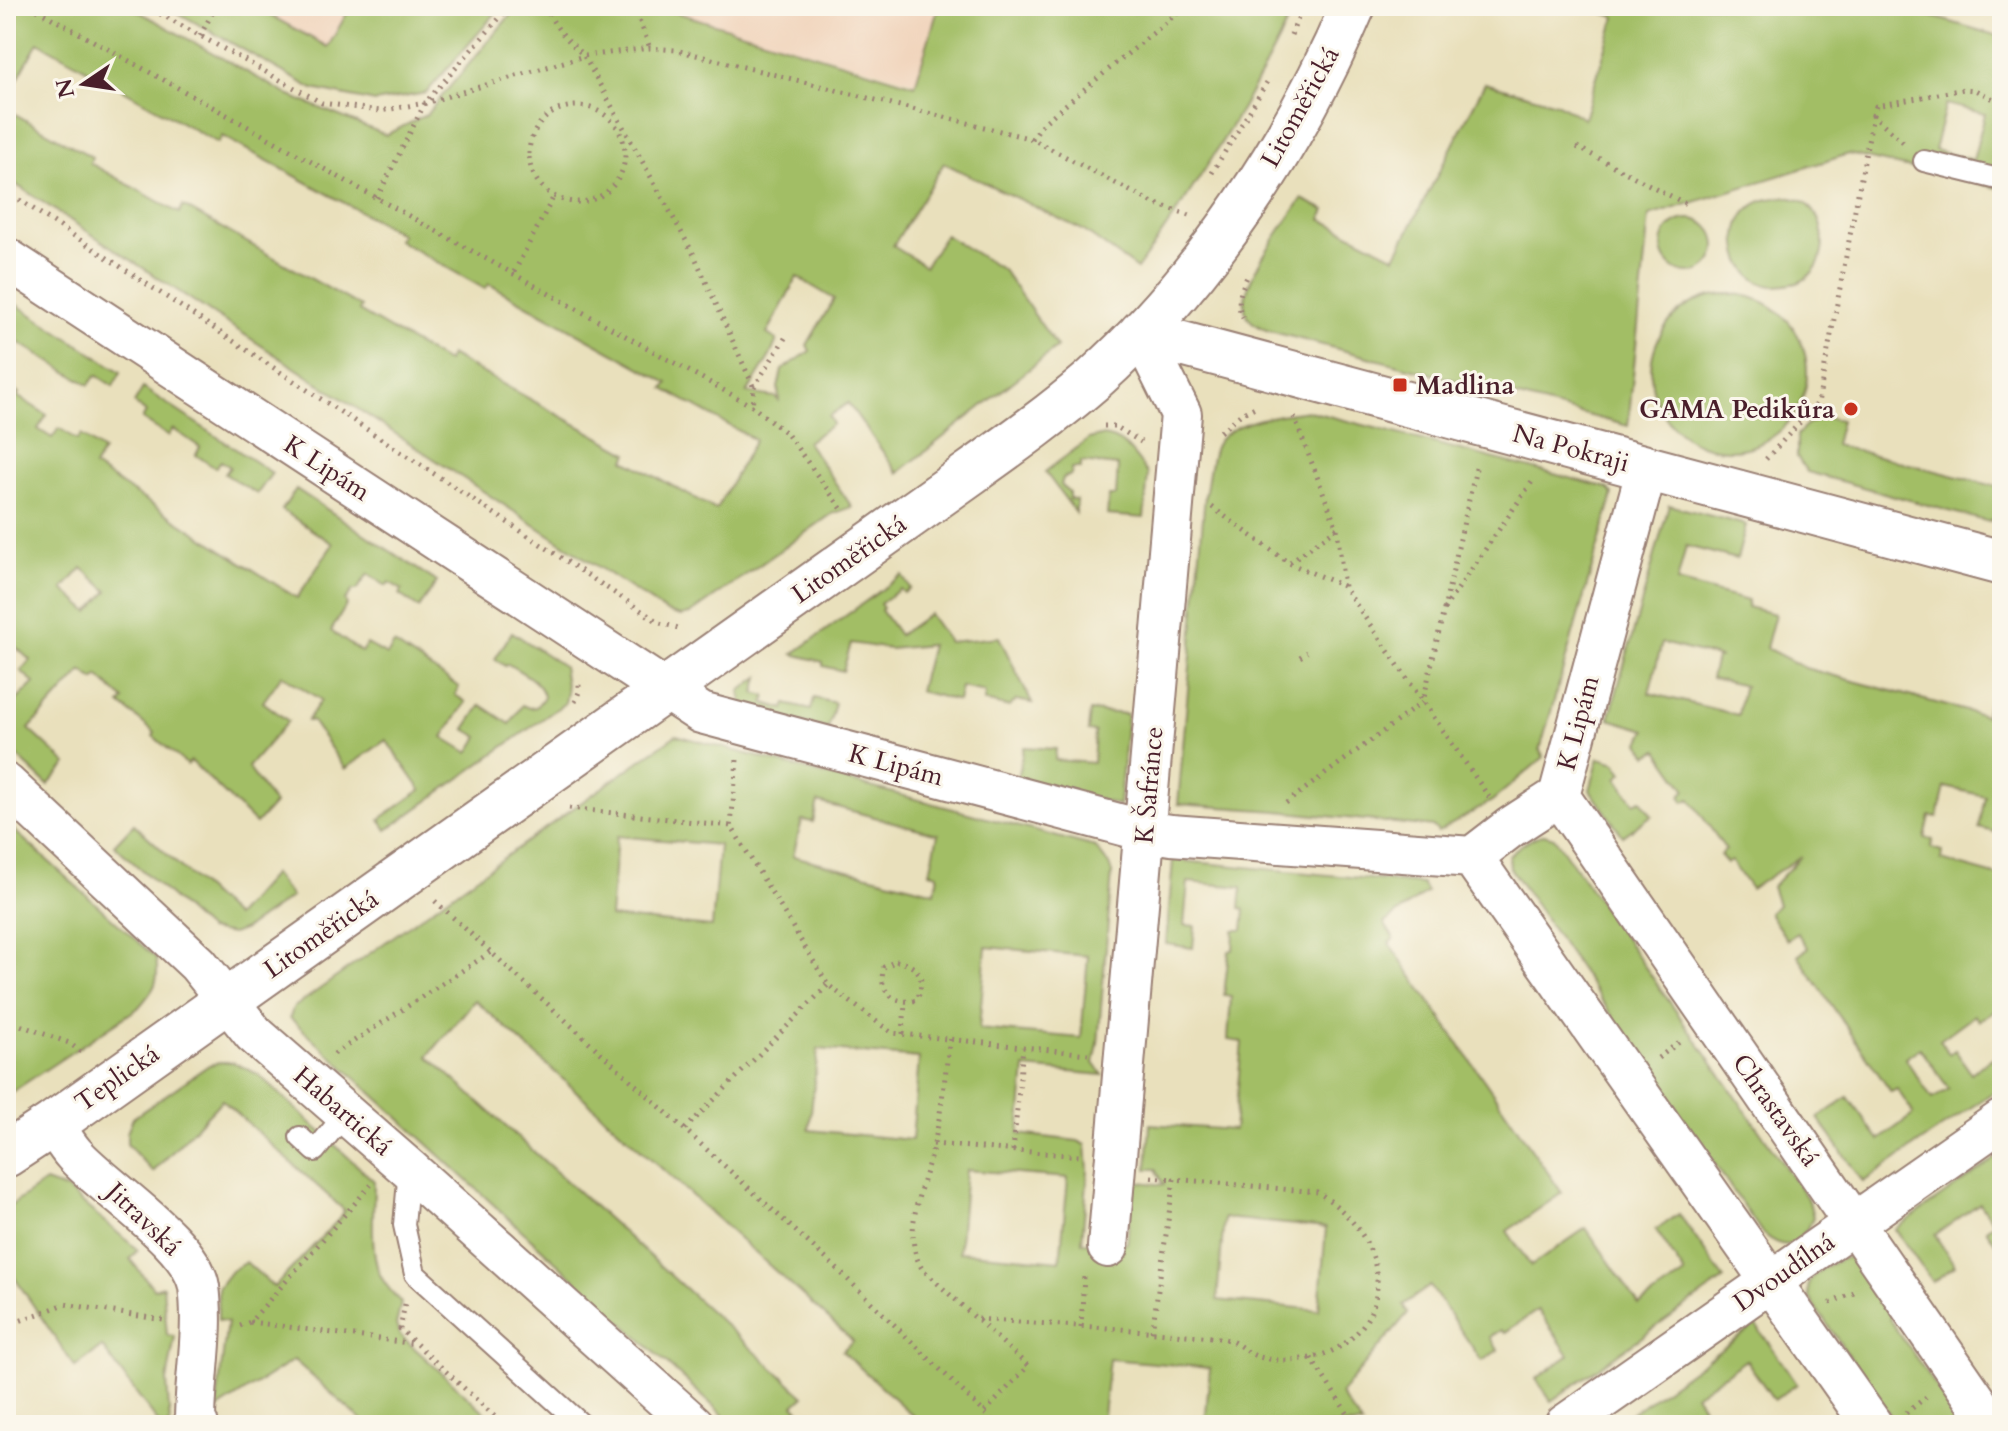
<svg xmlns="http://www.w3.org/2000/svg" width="2008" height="1431" font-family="Cardo,serif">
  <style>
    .built { fill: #f1d5bd }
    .green { fill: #a2be65; stroke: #766e48; stroke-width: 2; fill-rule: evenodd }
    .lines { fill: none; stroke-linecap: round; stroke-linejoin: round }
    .lane-casing { stroke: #9a8074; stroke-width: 24 }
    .street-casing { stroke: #9a8074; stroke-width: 44 }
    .secondary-casing { stroke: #9a8074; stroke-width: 48 }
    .path { stroke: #9a8074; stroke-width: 5; stroke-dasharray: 2 6; stroke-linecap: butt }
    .lane { stroke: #fff; stroke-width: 20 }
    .street { stroke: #fff; stroke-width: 40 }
    .secondary { stroke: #fff; stroke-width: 44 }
    .poi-dot { fill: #c8321e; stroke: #fbf7ec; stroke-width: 3 }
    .labels { text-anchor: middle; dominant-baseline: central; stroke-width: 6; stroke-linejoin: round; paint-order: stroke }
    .street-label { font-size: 26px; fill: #4a1f2b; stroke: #fbf7ec }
    .poi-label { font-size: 26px; font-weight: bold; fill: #4a1f2b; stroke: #fbf7ec; text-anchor: start }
  </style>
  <rect width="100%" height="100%" fill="#fbf7ec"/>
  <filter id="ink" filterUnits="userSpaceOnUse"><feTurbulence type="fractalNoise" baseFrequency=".0125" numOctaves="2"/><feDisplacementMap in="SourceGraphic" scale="16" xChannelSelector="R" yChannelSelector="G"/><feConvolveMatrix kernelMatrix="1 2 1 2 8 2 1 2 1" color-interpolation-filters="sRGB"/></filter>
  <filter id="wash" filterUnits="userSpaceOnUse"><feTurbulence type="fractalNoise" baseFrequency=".006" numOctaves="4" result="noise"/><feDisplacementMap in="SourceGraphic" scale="32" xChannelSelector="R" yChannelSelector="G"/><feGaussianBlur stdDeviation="1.8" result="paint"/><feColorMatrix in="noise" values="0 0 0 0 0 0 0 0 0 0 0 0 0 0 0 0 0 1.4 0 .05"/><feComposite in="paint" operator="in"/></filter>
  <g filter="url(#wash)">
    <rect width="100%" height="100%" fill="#e9e0bc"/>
    <!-- built -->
    <path class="built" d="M200 6H446L401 89Z
      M654 6H1072L1038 118Z"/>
    <!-- green -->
    <path class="green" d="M6 6H129L290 96 386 135 426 115 518 6H655L915 85 939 6H1295C1252 99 1197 186 1137 269L1083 230 944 163 893 246 925 266 945 235 1003 270 1057 347 898 473 848 403 829 416 833 424 807 442 852 507 832 514 690 614 681 616 667 612 6 178V109L92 157 90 163 179 213 183 206 361 307 359 311 447 362 450 355 628 453 625 460 716 510 755 440 664 389 668 383 489 284 485 289 398 240 401 234 222 136 218 143 38 42 6 100ZM797 277 834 299 807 345 810 351 782 370 778 388 779 401 775 397 747 393 770 356 777 340 767 334Z
      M166 6H253L328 47 351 6H502L426 93 375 102 313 89Z
      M1584 6H1896L2002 37V189L1849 154 1649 216 1628 426 1266 330C1256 325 1247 321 1245 309 1240 281 1286 223 1302 199L1325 210 1321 219 1395 257 1485 83 1556 103 1584 119 1615 17ZM1946 104 1985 114 1973 160 1934 150Z
      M1785 197C1790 198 1798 199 1803 201 1821 212 1826 238 1821 256 1818 269 1805 283 1792 284 1786 285 1779 286 1773 286 1737 282 1725 231 1750 208 1759 199 1774 198 1785 197Z
      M1662 246a27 27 0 1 1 54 0a27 27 0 1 1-54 0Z
      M1651 372a78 78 0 1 1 156 0a78 78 0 1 1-156 0Z
      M6 298 121 372 113 386 96 375 89 385 6 335Z
      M143 388 272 473 257 494 225 474 230 467 221 461 215 468 196 455 200 447 173 429 168 436 142 419 146 412 134 403Z
      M16 391 19 393 17 396 47 415 38 429 52 438 59 428 77 440 81 435 103 451 94 467 297 598 333 544 282 510 296 489 437 582 419 608 400 595 402 590 389 582 386 586 368 574 357 590H353L345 600 347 604 331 631 361 652 367 644 387 655 394 644 459 687 455 695 466 702 443 737 469 753 479 737 465 729 481 705 510 724 522 705 529 708 536 707 544 697C542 681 520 672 508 664L505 666 495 659 512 632 563 666 567 692 565 703 387 830 380 819 421 790 386 740 345 769 312 721H307L321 700 282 675 263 702 288 721 248 767 274 804 256 824 191 761 187 765 153 736 155 733 120 704 124 700 98 676 94 680 82 671 29 729 67 764 48 785 6 746V711L34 683 21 671 30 660 6 638V406ZM82 568 108 591 89 612 63 589Z
      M1309 411 1608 488 1613 494 1540 750 1544 757 1492 801 1438 832 1434 827 1277 811 1178 804 1205 495C1208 483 1210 456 1216 445 1230 420 1283 414 1309 411Z
      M1825 417 1841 420 1835 445 2002 488C2002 502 2003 514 1989 522L1807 472 1797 457V435L1809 423Z
      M1100 436C1124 437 1134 455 1148 474L1144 518 1107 515 1109 496H1116L1118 466 1081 462V468H1072L1071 475 1063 478 1061 485 1069 492V499L1076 500V513L1045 472 1089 439Z
      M1669 505 1746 525 1737 559 1686 546 1677 582 1748 601 1747 607 1775 614 1766 648 1805 668 1985 716 1999 667 2002 668V834L1979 828 1985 796 1945 787 1938 817 1930 816 1925 838 1933 840 1931 848 1942 851 1941 860 2002 877V1005L1979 1021 1974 1015 1940 1040 1949 1054 1955 1050 1971 1073 2002 1051V1086L1863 1182 1818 1118 1848 1097 1879 1140 1914 1114 1897 1089 1891 1092 1798 956 1808 948 1797 933 1787 940 1769 913 1778 905 1772 887 1801 856 1751 889 1731 861 1727 863 1720 855 1726 850 1690 799 1684 802 1680 796 1686 790 1658 750 1648 755 1640 743 1646 730 1609 719ZM1662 643 1721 658H1716L1711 678 1745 686 1743 688 1738 715 1649 693ZM1920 1048 1949 1089 1932 1099 1905 1058Z
      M902 575 910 588 904 593 900 589 880 604 883 608 881 610 899 635 929 614 949 642 999 637 1032 703 1017 700 1009 707 984 701 985 692 961 687 958 701 919 691 931 645 890 649 851 643 843 671 823 666V662L793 654Z
      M759 677 755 693 766 696 764 703 784 709 786 704 811 710 814 698 835 703 828 729 743 708 740 691Z
      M1090 711 1127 714 1119 805 1017 778 1024 747 1056 749 1055 760 1093 763 1095 732 1088 731Z
      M676 735 1095 847 1109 865 1112 873 1098 1044 1094 1063 1103 1075 1025 1068 1019 1134 1078 1141 1086 1145 1088 1170 1082 1242 1127 1243 1133 1181 1164 1185 1156 1169H1147L1150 1124 1234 1130 1242 1042 1228 1040 1231 996 1224 995 1229 951 1233 950 1234 930H1243L1245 909 1240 908 1242 887 1188 882 1184 925 1195 926 1193 948 1166 944 1173 860 1422 884 1427 892 1384 923 1394 939 1389 943 1562 1193 1507 1231 1531 1266 1586 1228 1639 1305 1685 1274 1656 1230 1679 1214 1724 1279 1551 1401 1536 1379 1569 1355 1538 1310 1504 1333 1501 1330 1490 1337 1498 1350 1482 1361 1430 1286 1403 1305 1408 1313 1340 1394 1362 1425H1205L1210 1368 1109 1359 1102 1425H923L842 1351 853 1341 475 1000 428 1056 804 1396 794 1405 815 1425H734L290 1018 293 1008ZM818 802 938 834 930 872 938 874 935 892 793 856 802 820 813 822ZM617 836 719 845 712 927 610 917ZM986 947 1088 956 1081 1038 979 1029ZM818 1049 919 1058 912 1140 809 1130ZM966 1170 1068 1178 1060 1261 959 1252ZM1224 1218 1326 1228 1319 1310 1217 1300Z
      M1599 758 1616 763 1623 773 1617 778 1634 803 1641 800 1652 815 1623 836 1590 790Z
      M6 823 156 958C160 983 154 990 138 1008L6 1096Z
      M134 824 235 917 273 874 291 897 245 929 232 934 208 930 114 845Z
      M1544 834 1554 837 1809 1201 1813 1217C1801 1243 1788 1255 1763 1234L1510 868 1509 856C1520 844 1530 838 1544 834Z
      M219 1062H233L259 1075 374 1181C374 1208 370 1239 377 1266 380 1280 392 1292 401 1303L396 1325 400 1335 499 1425H367L294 1360 216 1410 227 1322 218 1320V1288L231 1271 246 1262 274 1287 339 1219 344 1210 222 1100 153 1172 127 1144V1133L133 1118 209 1065Z
      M2002 1154V1252L1986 1229 1994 1223 1980 1203 1935 1235 1955 1266 1932 1282 1895 1229Z
      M45 1182 67 1190 138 1250 130 1259 154 1289 163 1286 167 1335 175 1336 167 1381 170 1425H160L102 1347 75 1367 6 1265V1209Z
      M1852 1257 1863 1263 1896 1311 1889 1319 1963 1425H1897L1809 1298C1808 1292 1807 1284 1811 1279 1819 1269 1839 1258 1852 1257Z
      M1756 1325 1797 1384 1774 1400 1746 1360 1695 1395 1715 1425H1615Z"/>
  </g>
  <g filter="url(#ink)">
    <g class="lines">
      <defs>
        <path id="lane" d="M1924 161 2002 180
          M300 1137 315 1151 346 1113
          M409 1169 404 1225 415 1274 582 1425"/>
        <path id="street" d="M6 258 701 713 1145 831 1171 835 1472 857 1511 827 1559 796 1647 468
          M6 784 198 964 254 1034 409 1169 694 1425
          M1559 796 1993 1425
          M1472 857 1872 1425
          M53 1124C60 1134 66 1145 74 1154 104 1188 192 1242 199 1287 205 1331 195 1377 195 1422L198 1425
          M1108 1247 1181 414 1141 333
          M1565 1425 2002 1120"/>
        <path id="secondary" d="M1141 333 2002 563
          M6 1155 53 1124 948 489C997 454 1048 419 1094 379 1205 279 1295 143 1353 6"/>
      </defs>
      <!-- lane casing -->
      <use href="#lane" class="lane-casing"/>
      <!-- street casing -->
      <use href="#street" class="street-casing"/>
      <!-- secondary casing -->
      <use href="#secondary" class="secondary-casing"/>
      <!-- path -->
      <path class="path" d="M30 6 752 406 787 434 844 512
        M146 6 322 103 380 111 425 103 584 56 650 48 676 50 1032 139 1153 203 1190 215
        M546 6C552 26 569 41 584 56L694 255 754 388 752 406
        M634 6 650 48
        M1291 35 1303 6
        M200 36 216 6
        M529 154a48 48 0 1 1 96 0a48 48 0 1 1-96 0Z
        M1032 139 1042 124 1186 6
        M1903 142 1873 115 1876 106 1964 89 1975 90 2002 103
        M1577 147 1688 205
        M1212 173 1269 79
        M6 191 660 623 682 629
        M377 198 425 103 510 6
        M514 272 554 196
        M1243 318C1235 304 1241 289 1248 275
        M754 387 787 335
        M1294 417 1337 528 1344 587 1489 797
        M1104 426H1115L1141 442
        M1220 432 1241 414 1257 406
        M1766 459 1818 403 1873 115
        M1212 507 1289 563 1343 586
        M1290 562 1337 528
        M1444 609 1534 479
        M1300 657 1307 652
        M575 702 579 692V681
        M737 760 731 826 828 985 892 1033 1088 1054
        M1286 803 1423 702 1477 464
        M569 808 731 826
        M435 901 834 1266 997 1425
        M896 961C920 966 926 977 917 1000 893 1006 877 990 884 967Z
        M6 1020 69 1043 84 1054
        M903 1034 905 1003
        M950 1039C945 1073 942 1110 934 1144 925 1181 899 1234 923 1270L1028 1366 985 1412
        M334 1054 491 952
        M1658 1058 1682 1040
        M685 1129 828 985
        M933 1144 1080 1156
        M1013 1151 1023 1047
        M1151 1177 1174 1179
        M1830 1303 1854 1293
        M405 1304 400 1329 504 1425
        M978 1319C1041 1324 1104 1327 1167 1333 1187 1336 1208 1335 1228 1340 1237 1342 1245 1351 1254 1355 1270 1362 1298 1361 1314 1357 1351 1349 1379 1316 1377 1279 1375 1242 1347 1210 1317 1192L1174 1179 1152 1332
        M250 1322 416 1344
        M6 1326 65 1304 163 1320
        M240 1326 250 1322 371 1185
        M1081 1327 1084 1277
        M1311 1358 1355 1425
        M1906 1413 1926 1397"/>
      <!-- lane -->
      <use href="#lane" class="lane"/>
      <!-- street -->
      <use href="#street" class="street"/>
      <!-- secondary -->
      <use href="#secondary" class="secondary"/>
    </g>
  </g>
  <!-- markers -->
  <g class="poi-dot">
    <rect x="1392" y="377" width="16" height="16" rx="4"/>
    <circle cx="1851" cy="409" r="8"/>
  </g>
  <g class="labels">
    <!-- street labels -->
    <g class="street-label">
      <text transform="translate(1300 107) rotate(-61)">Litoměřická</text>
      <text transform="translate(1571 448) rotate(15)">Na Pokraji</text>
      <text transform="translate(327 468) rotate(33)">K Lipám</text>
      <text transform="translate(849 559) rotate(-35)">Litoměřická</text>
      <text transform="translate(1578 723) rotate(-75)">K Lipám</text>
      <text transform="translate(896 765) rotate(15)">K Lipám</text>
      <text transform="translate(1149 785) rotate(-85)">K Šafránce</text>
      <text transform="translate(321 934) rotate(-35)">Litoměřická</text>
      <text transform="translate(117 1078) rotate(-35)">Teplická</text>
      <text transform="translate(1776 1110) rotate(55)">Chrastavská</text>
      <text transform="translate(343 1111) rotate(41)">Habartická</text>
      <text transform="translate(144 1219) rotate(44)">Jitravská</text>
      <text transform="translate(1784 1272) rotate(-35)">Dvoudílná</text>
    </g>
    <!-- poi labels -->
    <g class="poi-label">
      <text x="1416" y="385">Madlina</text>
      <text x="1835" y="409" text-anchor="end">GAMA Pedikůra</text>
    </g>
  </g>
  <!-- margin -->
  <rect width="2008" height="1431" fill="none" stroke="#fbf7ec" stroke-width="32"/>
  <!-- north arrow -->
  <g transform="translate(84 84) rotate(257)" stroke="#fbf7ec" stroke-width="6" paint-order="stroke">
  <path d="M0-6L14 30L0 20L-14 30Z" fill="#4a1f2b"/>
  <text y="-12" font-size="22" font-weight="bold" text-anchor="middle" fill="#4a1f2b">N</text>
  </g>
</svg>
